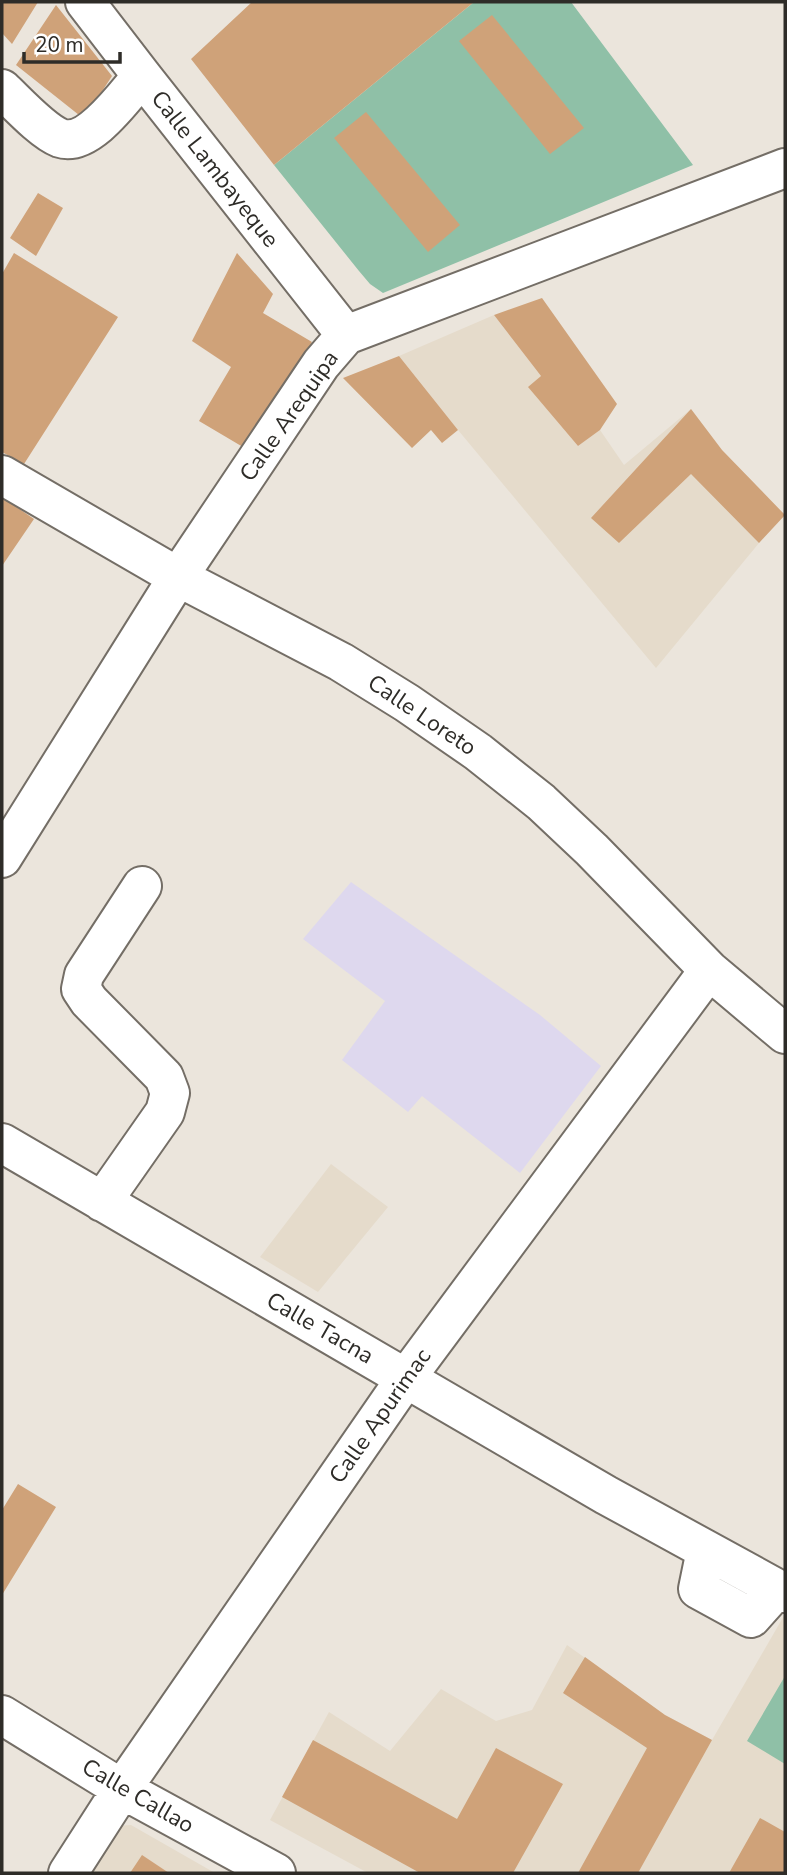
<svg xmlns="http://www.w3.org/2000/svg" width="787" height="1875" font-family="'Nunito Sans',sans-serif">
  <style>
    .built { fill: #e5dbcb }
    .medical { fill: #ded8ee }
    .green { fill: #8fc0a7 }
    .building { fill: #cfa279 }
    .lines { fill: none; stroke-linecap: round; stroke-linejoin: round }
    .minor-casing { stroke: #746e66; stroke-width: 42 }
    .minor { stroke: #fff; stroke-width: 38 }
    .labels { text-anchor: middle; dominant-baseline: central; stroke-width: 6; stroke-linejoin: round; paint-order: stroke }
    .street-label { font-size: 23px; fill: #2e2c28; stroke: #fff }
  </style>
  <rect width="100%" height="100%" fill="#ebe5dc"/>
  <!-- built -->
  <path class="built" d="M494 315 541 376 529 388 578 446 600 430 624 465 691 409 722 450 785 515 759 543 656 668 458 430 399 356Z
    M331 1164 388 1207 318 1292 260 1257Z
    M785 1614V1873H368L270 1820 329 1712 390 1751 441 1689 496 1721 532 1710 567 1645 665 1715 712 1740Z
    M131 1825 215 1873H86L116 1826Z"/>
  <!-- medical -->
  <path class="medical" d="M351 882 540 1015 601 1066 520 1173 422 1096 408 1112 342 1060 385 1001 303 939Z"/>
  <!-- green -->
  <path class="green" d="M474 2H571L693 165 383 293 370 284 359 271 274 165Z
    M785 1676V1764L747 1741Z"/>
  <!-- building -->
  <path class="building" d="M2 2H38L12 44 2 33Z
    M252 2H474L274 165 191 59Z
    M56 5 112 76 84 119 16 65Z
    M492 15 584 128 550 154 459 41Z
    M366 112 460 225 428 252 334 138Z
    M38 193 63 208 36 256 10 238Z
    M14 253 118 317 24 464 2 452V274Z
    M237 253 273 294 263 313 312 342 248 450 199 421 231 367 192 341Z
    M542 298 617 404 600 430 578 446 528 387 541 376 494 315Z
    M399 356 458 430 442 443 431 430 412 448 343 378Z
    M691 409 722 450 785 515 759 543 691 474 619 543 591 518Z
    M2 497 34 519 2 566Z
    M18 1484 56 1507 2 1595V1510Z
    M585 1657 665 1715 712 1740 638 1873H578L647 1748 563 1693Z
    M313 1740 457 1819 496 1748 563 1784 513 1873H420L282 1797Z
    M760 1818 785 1832V1873H729Z
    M142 1855 169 1873H130Z"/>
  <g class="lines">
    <defs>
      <path id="minor" d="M85 2 142 76 346 335
        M2 89C16 102 42 131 60 138 89 148 125 95 142 76
        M2 475 178 577 341 662 407 703 478 752 541 802 592 850 709 970 785 1034
        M2 858 178 577 321 364 346 335 785 168
        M2 1143 606 1495 785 1593
        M102 1202 165 1112 170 1093 164 1077 89 1001 81 989 84 975 142 886
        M706 1550 698 1589 751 1618 777 1589
        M2 1715 122 1789 276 1873
        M68 1873 122 1789 406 1378 709 970"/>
    </defs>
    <!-- minor casing -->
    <use href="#minor" class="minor-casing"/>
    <!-- minor -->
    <use href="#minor" class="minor"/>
  </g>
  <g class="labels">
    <!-- street labels -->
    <g class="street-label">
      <text transform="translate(215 169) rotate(52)">Calle Lambayeque</text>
      <text transform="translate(289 416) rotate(-55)">Calle Arequipa</text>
      <text transform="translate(422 715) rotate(34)">Calle Loreto</text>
      <text transform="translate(320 1328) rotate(30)">Calle Tacna</text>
      <text transform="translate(380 1416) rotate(-55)">Calle Apurimac</text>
      <text transform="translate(138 1796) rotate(30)">Calle Callao</text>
    </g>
  </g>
  <!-- border -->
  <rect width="787" height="1875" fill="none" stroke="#2e2c28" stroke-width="7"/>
  <!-- scale -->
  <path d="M24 52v10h96v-10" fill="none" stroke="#2e2c28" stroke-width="3.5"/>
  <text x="35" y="52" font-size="21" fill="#2e2c28" stroke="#ffffff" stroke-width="5" paint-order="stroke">20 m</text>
</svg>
